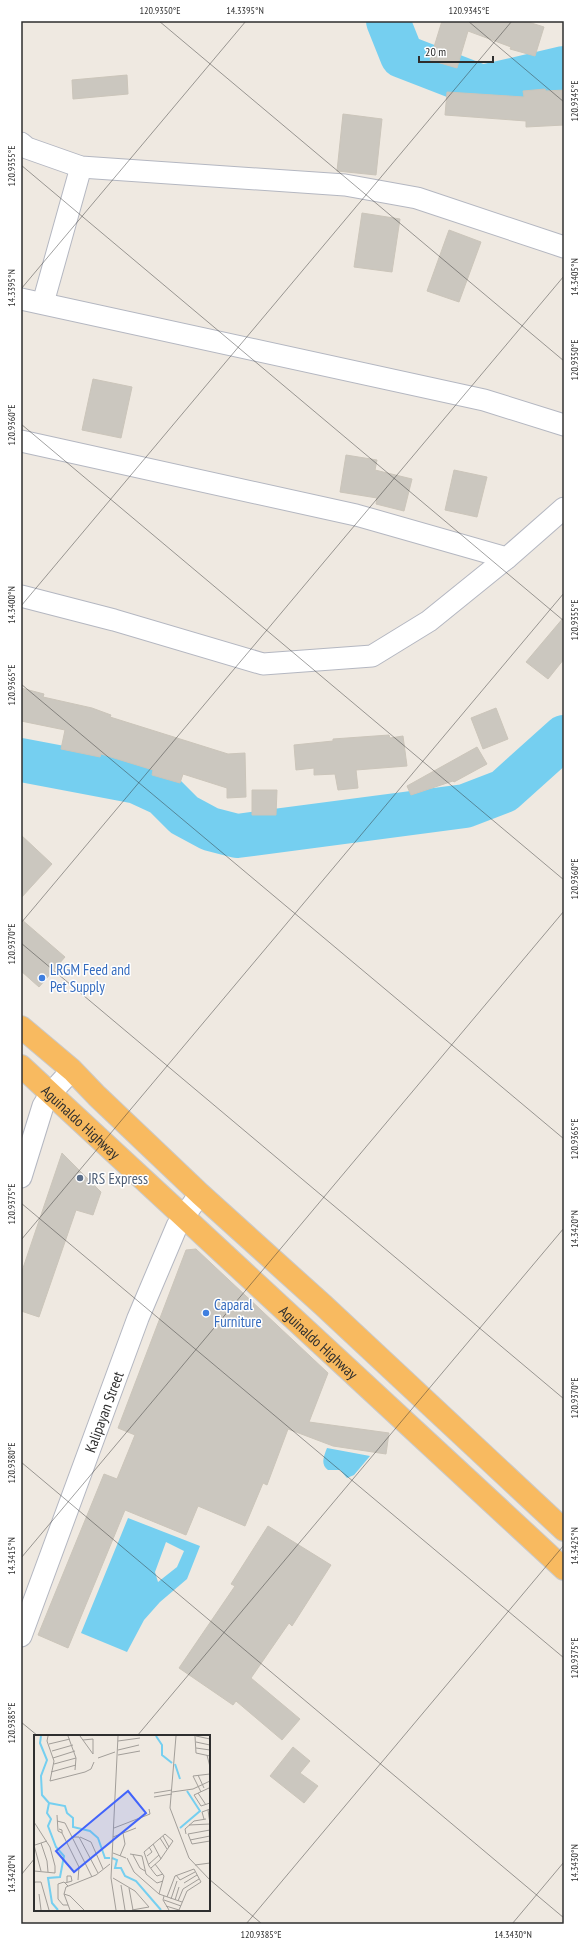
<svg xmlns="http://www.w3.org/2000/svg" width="585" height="1945" font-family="'PT Sans Narrow',sans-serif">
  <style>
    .water { fill: #75cff0; fill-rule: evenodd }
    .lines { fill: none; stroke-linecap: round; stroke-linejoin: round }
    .river { stroke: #75cff0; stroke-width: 44 }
    .building { fill: #cbc7bf; stroke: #cbc5ba }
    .minor-casing { stroke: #b4b7c1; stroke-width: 23 }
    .trunk-casing { stroke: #c9c9c9; stroke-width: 24 }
    .minor { stroke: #fff; stroke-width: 21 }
    .trunk { stroke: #f8ba60; stroke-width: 22 }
    .ticks { fill: none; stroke: #2e2e2e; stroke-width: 1; stroke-opacity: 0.45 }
    .shop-dot { fill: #3f7fe0; stroke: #fff; stroke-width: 1.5 }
    .service-dot { fill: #5c6f8a; stroke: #fff; stroke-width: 1.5 }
    .labels { text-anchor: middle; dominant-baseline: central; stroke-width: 3; stroke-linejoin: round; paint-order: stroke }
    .shop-label { font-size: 15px; fill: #366cbe; stroke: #fff; text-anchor: start }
    .street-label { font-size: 15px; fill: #2e2e2e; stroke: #fff }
    .service-label { font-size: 15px; fill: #4e5e75; stroke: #fff; text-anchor: start }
    .inset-river { fill: none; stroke: #75cff0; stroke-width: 2 }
    .inset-road { fill: none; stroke: #a29e99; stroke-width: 1 }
    .view { fill: #4264fb; fill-opacity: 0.15; stroke: #4264fb; stroke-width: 2 }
    .inset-edge { fill: none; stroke: #2e2e2e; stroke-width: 2 }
    .neatline { fill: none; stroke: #2e2e2e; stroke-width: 1.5 }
    .ticks-label { font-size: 10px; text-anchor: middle; fill: #2e2e2e }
  </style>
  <rect width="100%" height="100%" fill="#efe9e1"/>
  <!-- water -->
  <path class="water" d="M327 1448 370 1456 354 1475 347 1478 340 1470H328C320 1464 324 1456 327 1448Z
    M128 1518 200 1546 187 1579 160 1602 144 1620 127 1652 81 1633ZM166 1542 184 1551 177 1567 158 1582 155 1572Z"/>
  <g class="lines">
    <!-- river -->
    <path class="river" d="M388 21 402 56 482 87 564 68
      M21 760 137 782 163 794 184 815 210 829 237 836 465 806 504 791 564 737"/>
  </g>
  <!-- building -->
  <path class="building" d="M442 21H525L544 27 535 56 510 49 511 47 468 31 457 68 430 60Z
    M127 75 128 94 73 99 72 80Z
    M545 89 546 91 564 90V125L526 127V121L445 115 447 92 524 97 523 91Z
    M343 114 382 119 376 175 337 171Z
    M362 213 400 219 392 272 354 267Z
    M449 230 481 242 459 302 427 291Z
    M93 379 132 387 121 438 82 430Z
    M346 455 377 460 375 470 412 479 404 511 376 504 377 498 340 492Z
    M454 470 487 477 477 517 445 510Z
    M564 617V659L548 679 526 662Z
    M21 688 44 694 43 697 92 708 111 715 110 717 228 754 245 753 246 797 227 798V788L183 774 180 783 152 775 153 770 101 754 100 757 61 749 65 730 21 721Z
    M496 708 508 739 483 749 471 718Z
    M389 735 390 738 403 736 407 766 356 770 358 788 338 790 335 774 314 775V768L296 770 294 745 333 741V739Z
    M477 747 487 764 454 782 453 781 411 795 407 786Z
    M252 790H277L276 815H252Z
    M21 835 52 864 21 898Z
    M21 919 65 957 39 987 21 971Z
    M62 1153 101 1192 93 1215 76 1210 39 1317 21 1311V1274Z
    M196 1249 328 1373 309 1422 389 1433 386 1454 333 1446 288 1429 267 1485 263 1483 245 1526 198 1506 186 1535 125 1510 68 1648 38 1635 104 1474 117 1479 135 1435 118 1428 186 1250Z
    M268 1526 331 1565 292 1626 289 1623 251 1678 300 1719 282 1740 236 1701 233 1705 179 1668 235 1586 231 1584Z
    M293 1747 310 1761 300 1773 318 1786 304 1803 270 1776Z"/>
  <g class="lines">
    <defs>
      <g id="minor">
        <path d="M21 143 27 148 81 167 345 185 417 198 564 247"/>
        <path d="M21 299 484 400 564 425"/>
        <path d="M43 303 81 167"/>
        <path d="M21 441 356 515 507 558 564 508"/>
        <path d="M21 596 114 620 263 664 372 656 429 621 507 558"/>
        <path d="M21 1177 43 1106 51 1093 72 1070"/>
        <path id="s1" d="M21 1636 138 1318 177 1226 200 1194"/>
      </g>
      <g id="trunk">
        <path d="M21 1027 72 1070 97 1096 200 1194 323 1305 564 1530"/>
        <path id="s2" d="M21 1066 564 1569"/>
      </g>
    </defs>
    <!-- minor casing -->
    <use href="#minor" class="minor-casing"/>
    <!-- trunk casing -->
    <use href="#trunk" class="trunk-casing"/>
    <!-- minor -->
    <use href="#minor" class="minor"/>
    <!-- trunk -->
    <use href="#trunk" class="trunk"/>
  </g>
  <!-- ticks -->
  <path class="ticks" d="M159 21 564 361M468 21 564 102M21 165 564 621M21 289 246 21M21 424 564 880M21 606 512 21M21 684 564 1139M21 923 564 276M21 943 564 1399M21 1203 564 1658M21 1240 564 593M21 1462 564 1918M21 1558 564 911M21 1722 38 1736M137 1736 564 1228M21 1875 35 1858M209 1879 262 1924M246 1924 564 1545M512 1924 564 1862"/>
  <!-- markers -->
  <g class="shop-dot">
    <circle cx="42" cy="978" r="4"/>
    <circle cx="206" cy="1313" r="4"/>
  </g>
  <circle class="service-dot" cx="80" cy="1178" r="4"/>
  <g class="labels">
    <!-- shop labels -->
    <g class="shop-label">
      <text x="50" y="969">LRGM Feed and<tspan x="50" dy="17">Pet Supply</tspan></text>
      <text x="214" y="1304">Caparal<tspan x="214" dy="17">Furniture</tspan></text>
    </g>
    <!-- street labels -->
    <g class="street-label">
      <text stroke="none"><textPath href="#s2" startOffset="82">Aguinaldo Highway</textPath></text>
      <text stroke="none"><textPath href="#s2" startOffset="406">Aguinaldo Highway</textPath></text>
      <text stroke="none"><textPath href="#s1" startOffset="239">Kalipayan Street</textPath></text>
    </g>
    <!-- service labels -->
    <g class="service-label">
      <text x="88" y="1178">JRS Express</text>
    </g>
  </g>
  <!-- overview -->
  <g transform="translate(34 1735)">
    <rect width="176" height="176" fill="#efe9e1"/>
    <path class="inset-river" d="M7 1 6 8 13 25 7 41 8 60 15 68 31 71 33 78 39 83V92L56 96 64 103 71 123H76M122 1 128 10V20L138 28M141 29 146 44M15 68 13 78 17 84 14 91 22 112 30 121 26 142 14 143 18 168 24 175M146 93 166 76 153 56M78 123 83 125 81 133H87L91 141 102 146 127 175"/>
    <path class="inset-road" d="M14 1 13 6 20 26 16 46 51 37 57 34 60 27M34 1 42 23 41 35M46 1 59 19M142 1 136 73 155 123 176 145M161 1 162 18 176 21M162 1 176 4M49 5 59 4V19M84 6 106 3M162 7 176 10M15 9 36 4M162 13 176 15M84 15 105 10M18 16 39 10M84 20 106 16M173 20 176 32M19 23 41 16M64 23 81 17M20 29 42 23M17 37 42 30M164 40 170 53M176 56 175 53 160 60 167 71 176 68M138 57 159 54 176 46M167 57 159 41 176 39M120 58 138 55M164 58 172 70M120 62 138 59M174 75 176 89M23 80 24 96 28 98V95L25 94M170 84 168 77 176 74M23 86 31 88 58 142M0 87 16 112 21 131V138L0 136M155 90 176 89M80 93 116 79 115 74M28 98 45 132 44 145M152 99 151 94 160 86 172 84M154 99 158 109 176 106M154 99 176 95M129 101 135 112M38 102H45L64 138M46 102 57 107 69 134M79 102 102 93M126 103 133 114M156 105 176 101M7 108 13 126 14 137M119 109 127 124M0 110 7 136M1 110 13 106M79 118 92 123M96 119 108 121 112 139 123 148 129 146M99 120 106 133 111 136M86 121 91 109 89 98M113 121 118 117 115 112M93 123 100 137 125 159 148 167M115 129 125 120M121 129 130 141 125 159M161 130 176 128M117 133 126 125 139 106 131 99 110 117 115 131 121 139 123 141 129 139M142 140 146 145 161 137M79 143 101 156 115 172 98 175M31 148 38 146 37 141H33V147M150 148 163 140M0 150 1 147H7L15 175M87 150 91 175M34 151 30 147 24 149V164L29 170H34M95 153 99 175M5 159 7 175M30 159 36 161 50 175M130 161 129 165 135 175M133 162 141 141 160 134M137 164 143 146M130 165 147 171M141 165 145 152M144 166 149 154 165 144M132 171 145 175M36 175 30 159 32 152 62 140 76 129M82 175 77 143 84 1M145 175 153 156 167 147 160 134"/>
    <path class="view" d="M94 56 112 78 40 137 22 116Z"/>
    <rect width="176" height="176" class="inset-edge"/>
  </g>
  <!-- border -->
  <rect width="585" height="1945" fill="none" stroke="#ffffff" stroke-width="44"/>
  <!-- scale -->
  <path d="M419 56v6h74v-6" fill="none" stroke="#2e2e2e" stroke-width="2"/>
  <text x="425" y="56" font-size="12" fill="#2e2e2e" stroke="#ffffff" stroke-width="3" paint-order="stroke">20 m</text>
  <rect x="22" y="22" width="541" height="1901" class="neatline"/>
  <g class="ticks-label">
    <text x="160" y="14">120.9350°E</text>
    <text x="245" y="14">14.3395°N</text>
    <text x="469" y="14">120.9345°E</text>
    <text transform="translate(574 101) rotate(-90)" y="4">120.9345°E</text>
    <text transform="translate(11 166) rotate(-90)" y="4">120.9355°E</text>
    <text transform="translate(574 277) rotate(-90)" y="4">14.3405°N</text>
    <text transform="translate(11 288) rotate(-90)" y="4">14.3395°N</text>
    <text transform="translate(574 360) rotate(-90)" y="4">120.9350°E</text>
    <text transform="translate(11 425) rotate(-90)" y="4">120.9360°E</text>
    <text transform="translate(11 605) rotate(-90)" y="4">14.3400°N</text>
    <text transform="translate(574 620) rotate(-90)" y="4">120.9355°E</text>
    <text transform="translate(11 685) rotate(-90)" y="4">120.9365°E</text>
    <text transform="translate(574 879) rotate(-90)" y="4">120.9360°E</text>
    <text transform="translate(11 944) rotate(-90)" y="4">120.9370°E</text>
    <text transform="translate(574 1139) rotate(-90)" y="4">120.9365°E</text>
    <text transform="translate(11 1204) rotate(-90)" y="4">120.9375°E</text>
    <text transform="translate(574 1229) rotate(-90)" y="4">14.3420°N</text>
    <text transform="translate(574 1398) rotate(-90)" y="4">120.9370°E</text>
    <text transform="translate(11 1463) rotate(-90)" y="4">120.9380°E</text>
    <text transform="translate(574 1546) rotate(-90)" y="4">14.3425°N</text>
    <text transform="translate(11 1556) rotate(-90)" y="4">14.3415°N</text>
    <text transform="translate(574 1658) rotate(-90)" y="4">120.9375°E</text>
    <text transform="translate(11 1723) rotate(-90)" y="4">120.9385°E</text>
    <text transform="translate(574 1863) rotate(-90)" y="4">14.3430°N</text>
    <text transform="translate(11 1874) rotate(-90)" y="4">14.3420°N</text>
    <text x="261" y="1938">120.9385°E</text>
    <text x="513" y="1938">14.3430°N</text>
  </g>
</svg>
